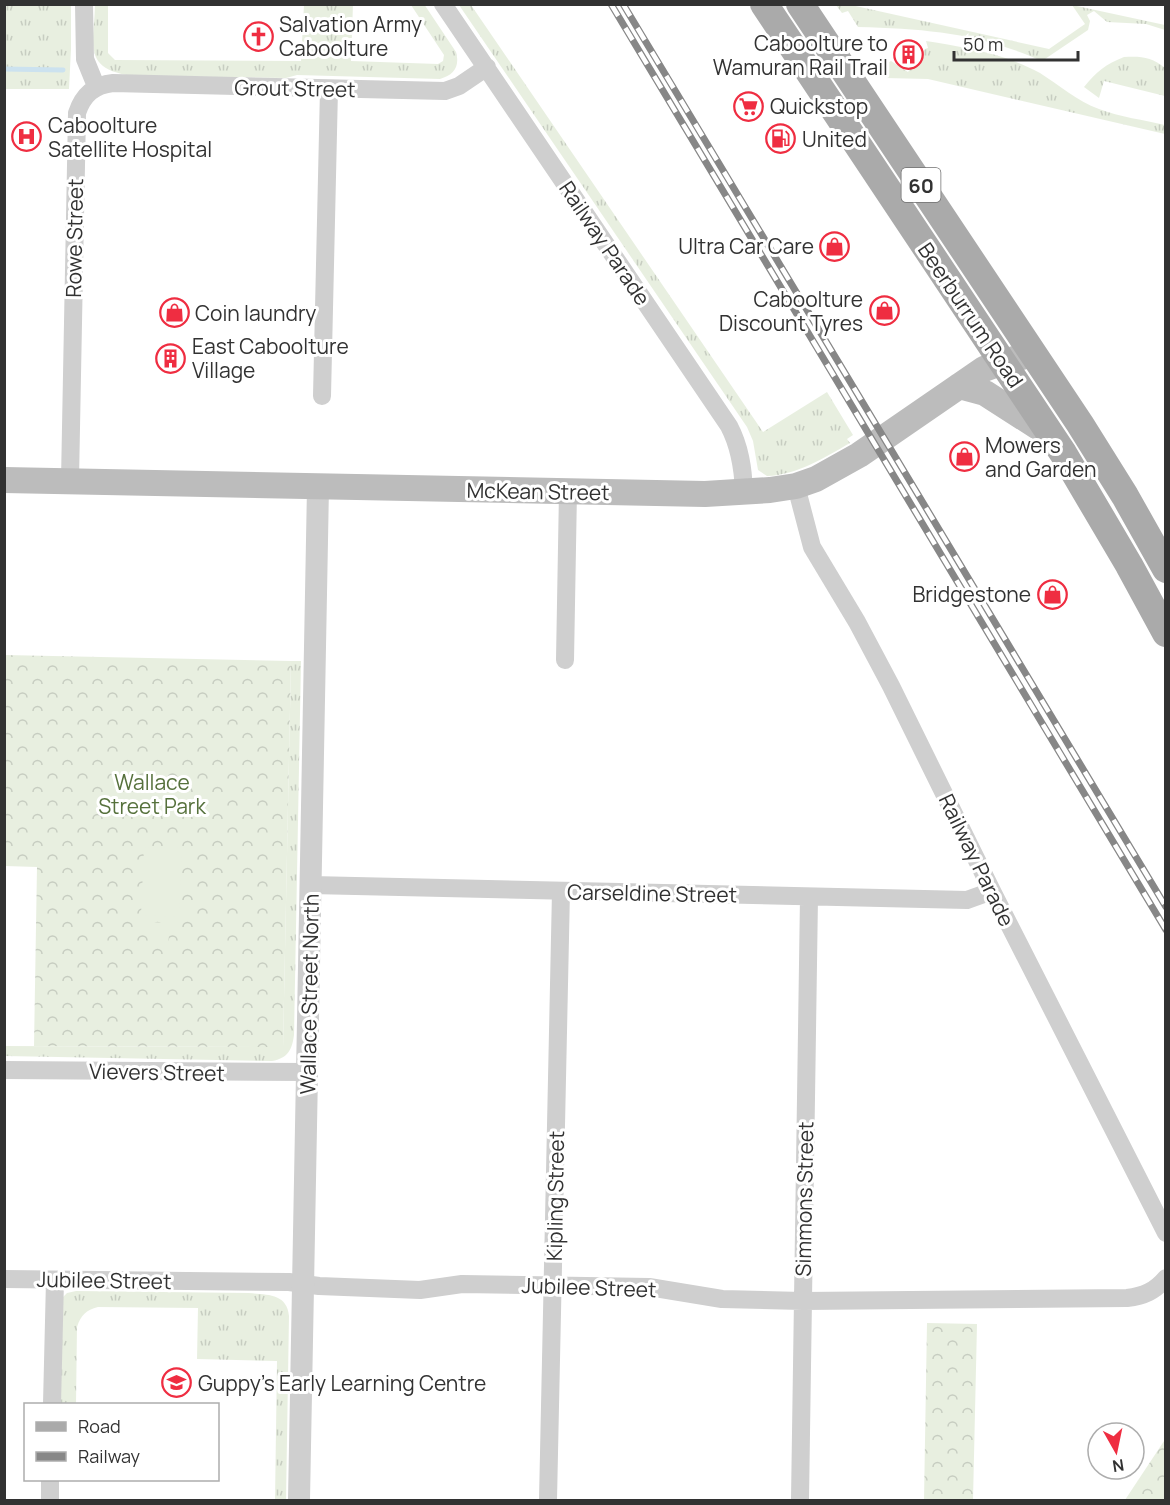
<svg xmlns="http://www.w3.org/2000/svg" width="1170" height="1505" font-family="Manrope,sans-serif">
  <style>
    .grass { fill: url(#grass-tufts) }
    .forest { fill: url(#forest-crowns) }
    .pitch { fill: #e8efe0 }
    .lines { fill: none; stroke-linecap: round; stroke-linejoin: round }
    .stream { stroke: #cce2ef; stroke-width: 5 }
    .minor { stroke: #cfcfcf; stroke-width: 18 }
    .tertiary { stroke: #cfcfcf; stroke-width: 22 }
    .secondary { stroke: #bcbcbc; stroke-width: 26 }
    .primary { stroke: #aaa; stroke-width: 28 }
    .rail-casing { stroke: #878787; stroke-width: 7 }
    .rail { stroke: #fff; stroke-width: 4.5; stroke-dasharray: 14; stroke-linecap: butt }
    .labels { text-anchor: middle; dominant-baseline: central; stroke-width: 6; stroke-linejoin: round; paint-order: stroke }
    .shield { fill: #fff; stroke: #707070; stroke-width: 1.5 }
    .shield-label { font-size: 20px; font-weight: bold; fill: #323232 }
    .poi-label { font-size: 21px; fill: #323232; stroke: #fff; text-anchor: start }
    .street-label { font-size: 21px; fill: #323232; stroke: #fff }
    .park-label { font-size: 21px; fill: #56713c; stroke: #fff }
  </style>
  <defs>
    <pattern id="grass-tufts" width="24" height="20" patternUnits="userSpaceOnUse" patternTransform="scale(1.5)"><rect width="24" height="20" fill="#e8efe0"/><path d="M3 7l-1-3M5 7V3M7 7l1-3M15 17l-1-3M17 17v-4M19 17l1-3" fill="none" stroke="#c7cdc1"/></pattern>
    <pattern id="forest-crowns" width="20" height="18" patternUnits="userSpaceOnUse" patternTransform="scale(1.5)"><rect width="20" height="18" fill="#e8efe0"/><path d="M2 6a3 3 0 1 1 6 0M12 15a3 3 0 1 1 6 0" fill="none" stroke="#c7cdc1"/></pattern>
  </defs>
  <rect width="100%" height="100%" fill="#fff"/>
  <!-- grass -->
  <path class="grass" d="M5 4 71 5V49L69 89H5Z
    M353 4 351 61 438 64 443 61 444 55 411 5 424 4 456 52C460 67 454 75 440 79L297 75 286 78 133 76C82 69 94 45 95 5H108V53L115 60 301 61 304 5Z
    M459 5H471L763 432 827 392 853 435 847 439 850 443C824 458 797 475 767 476L758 470 753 441 747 427Z
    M836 5H851L1049 49 1085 24 1072 5 1165 25V30L1146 24 1107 22 1094 11 1087 15 1090 21 1088 30 1042 61C978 33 928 29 858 27L848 11 842 13Z
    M926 41C964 47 1006 54 1040 73 1059 85 1077 101 1099 109 1120 117 1144 120 1165 125V134L928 79 885 78 878 68 891 61 908 72 925 49 928 48Z
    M1124 57C1141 56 1152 57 1165 68V96L1104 81 1099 98 1084 87C1096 72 1106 64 1124 57Z
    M291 661H301L294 1035C292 1050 288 1058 272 1061L5 1056V1046L283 1047Z
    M76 1291 249 1293C267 1295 287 1293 289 1316L286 1500H275L277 1361 197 1359 198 1308 98 1307C86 1310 81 1315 77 1327L76 1404H59L61 1299 67 1293Z"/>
  <!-- forest -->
  <path class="forest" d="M5 655 291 661 283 1047 34 1046 37 867 5 866Z
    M927 1323 977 1324 973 1500H924Z
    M1165 1401V1500H1125L1164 1441Z"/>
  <!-- pitch -->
  <path class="pitch" d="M144 847 182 848 179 917 141 915Z
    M150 922 170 923 168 946 148 944Z"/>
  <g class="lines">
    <!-- stream -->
    <path class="stream" d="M4 69 63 70"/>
    <!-- minor -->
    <path class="minor" d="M84 4 85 59 96 86
      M443 4 729 426C740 447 743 468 744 491
      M322 396 329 89
      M70 480 77 113C83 95 94 85 113 83L445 91 459 86 487 67
      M796 486 812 547 857 622 891 686 992 891 1166 1233
      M565 660 568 491
      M311 885 967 900 992 891
      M4 1070 309 1072
      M4 1279 289 1282 319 1286 420 1290 462 1284 649 1287 722 1299 803 1301 1127 1298C1144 1296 1155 1291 1166 1278
      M52 1404 55 1280
      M50 1500V1480
      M548 1500 561 891
      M800 1500 809 897"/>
    <!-- tertiary -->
    <path class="tertiary" d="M299 1500 318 487"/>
    <!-- secondary -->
    <path class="secondary" d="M959 386 985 393 1052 436
      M4 480 705 494 770 490 796 486 816 479 859 455 984 369 1003 362 1022 357"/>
    <!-- primary -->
    <path class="primary" d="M764 4 1063 453 1129 565 1166 633
      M800 4 1080 424 1125 496 1166 569"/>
    <defs>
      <path id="rail" d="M611 4 1166 930
        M623 4 1166 907"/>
    </defs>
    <!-- rail casing -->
    <use href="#rail" class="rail-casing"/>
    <!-- rail -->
    <use href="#rail" class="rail"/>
  </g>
  <!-- icons -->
  <defs>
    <symbol id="church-ring" viewBox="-11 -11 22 22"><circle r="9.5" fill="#fff" stroke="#ef2d41" stroke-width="1.5"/><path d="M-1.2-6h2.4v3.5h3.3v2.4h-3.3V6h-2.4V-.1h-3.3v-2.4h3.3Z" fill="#ef2d41"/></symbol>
    <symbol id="building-ring" viewBox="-11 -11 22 22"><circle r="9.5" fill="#fff" stroke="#ef2d41" stroke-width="1.5"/><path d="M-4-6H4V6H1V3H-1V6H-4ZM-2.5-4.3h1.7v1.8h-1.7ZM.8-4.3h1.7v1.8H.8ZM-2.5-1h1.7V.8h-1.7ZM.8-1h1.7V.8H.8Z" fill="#ef2d41"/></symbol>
    <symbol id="supermarket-ring" viewBox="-11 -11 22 22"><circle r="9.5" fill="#fff" stroke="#ef2d41" stroke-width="1.5"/><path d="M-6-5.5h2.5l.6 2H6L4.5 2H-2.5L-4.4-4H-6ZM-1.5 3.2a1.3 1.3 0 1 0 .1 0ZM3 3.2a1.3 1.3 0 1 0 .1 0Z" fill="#ef2d41"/></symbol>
    <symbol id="hospital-ring" viewBox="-11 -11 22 22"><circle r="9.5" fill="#fff" stroke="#ef2d41" stroke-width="1.5"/><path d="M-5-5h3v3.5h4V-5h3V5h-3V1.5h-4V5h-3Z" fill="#ef2d41"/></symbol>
    <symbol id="fuel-ring" viewBox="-11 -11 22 22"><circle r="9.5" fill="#fff" stroke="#ef2d41" stroke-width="1.5"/><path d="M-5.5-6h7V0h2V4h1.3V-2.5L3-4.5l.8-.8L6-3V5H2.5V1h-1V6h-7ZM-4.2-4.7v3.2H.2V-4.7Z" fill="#ef2d41"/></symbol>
    <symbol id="shop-ring" viewBox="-11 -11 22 22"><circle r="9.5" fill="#fff" stroke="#ef2d41" stroke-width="1.5"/><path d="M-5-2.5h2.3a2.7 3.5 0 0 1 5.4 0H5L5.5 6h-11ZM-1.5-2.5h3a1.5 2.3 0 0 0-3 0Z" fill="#ef2d41"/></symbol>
    <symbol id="school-ring" viewBox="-11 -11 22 22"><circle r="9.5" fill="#fff" stroke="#ef2d41" stroke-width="1.5"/><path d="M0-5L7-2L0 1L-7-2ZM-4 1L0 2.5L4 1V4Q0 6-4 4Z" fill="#ef2d41"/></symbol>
  </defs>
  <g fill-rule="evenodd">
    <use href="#church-ring" x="242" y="20" width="33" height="33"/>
    <use href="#building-ring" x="892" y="38" width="33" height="33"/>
    <use href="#supermarket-ring" x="732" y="90" width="33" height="33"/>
    <use href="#hospital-ring" x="10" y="120" width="33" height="33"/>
    <use href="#fuel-ring" x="764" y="122" width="33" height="33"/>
    <use href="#shop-ring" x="818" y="230" width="33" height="33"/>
    <use href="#shop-ring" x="868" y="294" width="33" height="33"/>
    <use href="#shop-ring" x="158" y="296" width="33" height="33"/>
    <use href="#building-ring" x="154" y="342" width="33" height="33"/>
    <use href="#shop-ring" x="948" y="440" width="33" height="33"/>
    <use href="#shop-ring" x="1036" y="578" width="33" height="33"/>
    <use href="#school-ring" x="160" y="1366" width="33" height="33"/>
  </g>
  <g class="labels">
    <!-- shield labels -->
    <rect class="shield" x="901.5" y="168" width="39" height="34" rx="4.5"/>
    <g class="shield-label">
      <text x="921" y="185">60</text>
    </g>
    <!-- poi labels -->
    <g class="poi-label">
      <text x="279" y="24">Salvation Army<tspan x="279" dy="24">Caboolture</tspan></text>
      <text x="888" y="43" text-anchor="end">Caboolture to<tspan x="888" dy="24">Wamuran Rail Trail</tspan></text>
      <text x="770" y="106">Quickstop</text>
      <text x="48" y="125">Caboolture<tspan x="48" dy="24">Satellite Hospital</tspan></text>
      <text x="802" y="139">United</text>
      <text x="814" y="246" text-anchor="end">Ultra Car Care</text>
      <text x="863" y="299" text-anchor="end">Caboolture<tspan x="863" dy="24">Discount Tyres</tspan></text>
      <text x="195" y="313">Coin laundry</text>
      <text x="192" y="346">East Caboolture<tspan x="192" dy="24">Village</tspan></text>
      <text x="985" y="445">Mowers<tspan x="985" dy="24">and Garden</tspan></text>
      <text x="1031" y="594" text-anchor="end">Bridgestone</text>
      <text x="198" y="1383">Guppy's Early Learning Centre</text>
    </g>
    <!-- street labels -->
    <g class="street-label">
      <text transform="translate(295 88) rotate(1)">Grout Street</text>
      <text transform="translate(74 238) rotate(-89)">Rowe Street</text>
      <text transform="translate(605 243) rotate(56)">Railway Parade</text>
      <text transform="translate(971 315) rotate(56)">Beerburrum Road</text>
      <text transform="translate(538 491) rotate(1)">McKean Street</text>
      <text transform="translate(977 860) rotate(64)">Railway Parade</text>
      <text transform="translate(652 893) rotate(1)">Carseldine Street</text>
      <text transform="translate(309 994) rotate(-89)">Wallace Street North</text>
      <text transform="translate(157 1072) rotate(1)">Vievers Street</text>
      <text transform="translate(555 1196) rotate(-89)">Kipling Street</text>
      <text transform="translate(804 1199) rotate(-89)">Simmons Street</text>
      <text transform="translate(104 1280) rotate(1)">Jubilee Street</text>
      <text transform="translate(589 1287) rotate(2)">Jubilee Street</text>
    </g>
    <!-- park labels -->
    <g class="park-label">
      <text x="152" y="782">Wallace<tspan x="152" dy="24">Street Park</tspan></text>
    </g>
  </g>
  <!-- border -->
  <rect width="1170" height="1505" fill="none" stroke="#323232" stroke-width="12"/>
  <!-- legend -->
  <rect x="24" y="1403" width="195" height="78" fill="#ffffff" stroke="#adadad" stroke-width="1.5"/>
  <rect x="36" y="1422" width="30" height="9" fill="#aaaaaa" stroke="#adadad" stroke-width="1.5"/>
  <text x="78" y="1433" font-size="18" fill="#323232">Road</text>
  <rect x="36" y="1452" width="30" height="9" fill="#878787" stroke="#adadad" stroke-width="1.5"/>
  <text x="78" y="1463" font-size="18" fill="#323232">Railway</text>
  <!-- north arrow -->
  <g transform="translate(1116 1451) rotate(171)"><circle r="28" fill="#ffffff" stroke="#adadad" stroke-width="1.5"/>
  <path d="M0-4.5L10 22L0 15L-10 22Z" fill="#ef2d41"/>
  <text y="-9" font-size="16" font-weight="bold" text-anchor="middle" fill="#323232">N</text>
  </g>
  <!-- scale -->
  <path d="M954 51v9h124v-9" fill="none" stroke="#323232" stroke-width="3"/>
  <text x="963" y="51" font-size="18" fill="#323232" stroke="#ffffff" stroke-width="4.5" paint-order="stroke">50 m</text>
</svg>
